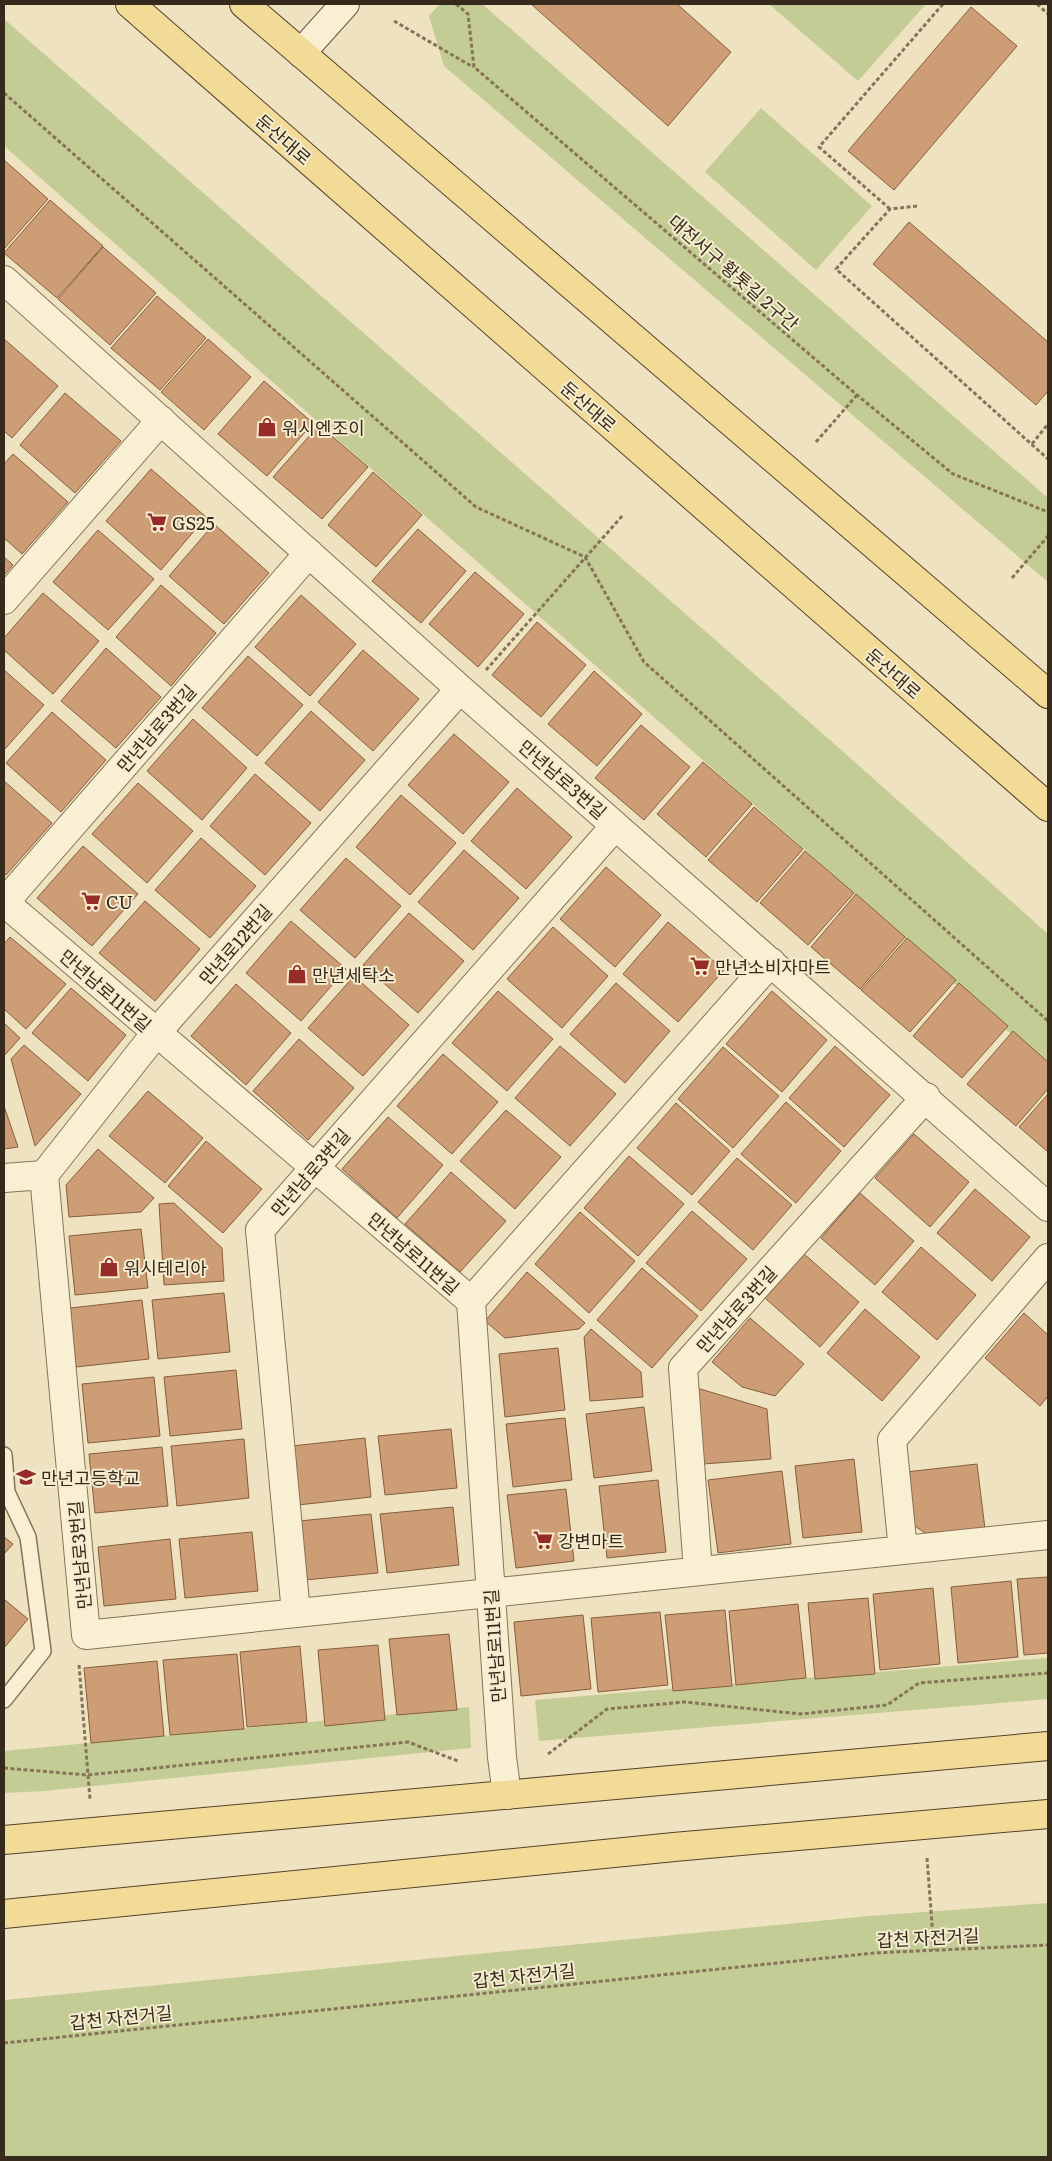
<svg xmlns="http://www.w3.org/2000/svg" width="1052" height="2161" font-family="Literata,'Noto Sans KR',serif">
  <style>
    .green { fill: #c3cc94 }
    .building { fill: #cd9d75; stroke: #865e3d }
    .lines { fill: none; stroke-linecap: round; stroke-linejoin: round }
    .lane-casing { stroke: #877358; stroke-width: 18 }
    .street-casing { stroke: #877358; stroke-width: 30 }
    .secondary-casing { stroke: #69543b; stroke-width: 30 }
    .primary-casing { stroke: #55412c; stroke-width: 30 }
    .path { stroke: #877358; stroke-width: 3; stroke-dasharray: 4 2.5; stroke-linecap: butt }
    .lane { stroke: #f9efd3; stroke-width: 15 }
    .street { stroke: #f9efd3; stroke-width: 28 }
    .secondary { stroke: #f9efd3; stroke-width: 28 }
    .primary { stroke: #f2da97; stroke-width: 28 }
    .labels { text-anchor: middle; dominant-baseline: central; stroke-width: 4; stroke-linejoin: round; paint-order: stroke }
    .street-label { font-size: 18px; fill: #362a1c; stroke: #f5eccf }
    .poi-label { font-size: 18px; fill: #362a1c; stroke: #f5eccf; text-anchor: start }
  </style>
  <rect width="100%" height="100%" fill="#eee2c0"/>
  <!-- green -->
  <path class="green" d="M440 4H482C671 168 858 334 1048 498V582L444 66 429 16Z
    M769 4H926L858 81Z
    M4 19 831 741 1048 934V1067L803 848 4 146Z
    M761 108 872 206 816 270 705 172Z
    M1048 1658V1699L539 1741 535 1700Z
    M469 1707 471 1748 44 1791 4 1793V1751Z
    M1048 1903V2157H4V2000L869 1916Z"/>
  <!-- building -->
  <path class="building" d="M531 4H677L731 52 668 126Z
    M971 7 1017 46 894 190 848 151Z
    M4 160 48 199 4 249Z
    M50 200 103 246 57 298 4 253Z
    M909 222 1048 342V391L1036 405 873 264Z
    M103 247 156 293 110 345 58 299Z
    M157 296 206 338 160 390 111 348Z
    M4 339 58 386 12 438 4 431Z
    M208 339 251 377 204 430 161 392Z
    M264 381 313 423 267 476 218 434Z
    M65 393 121 441 75 493 20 445Z
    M319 425 368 467 322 519 273 477Z
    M13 454 68 502 22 554 4 538V464Z
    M151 469 206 517 161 570 106 521Z
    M373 472 422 515 376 567 328 525Z
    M214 524 269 573 224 624 169 576Z
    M418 529 466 571 421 623 372 581Z
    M98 530 154 579 108 630 53 582Z
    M4 557 13 565 4 575Z
    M475 572 524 614 478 667 429 624Z
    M161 585 216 633 171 686 116 637Z
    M43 593 99 641 53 694 4 650V638Z
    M301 595 356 644 310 696 255 647Z
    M537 622 586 665 541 717 492 675Z
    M106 648 161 697 116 748 61 701Z
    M363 650 419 699 373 751 318 702Z
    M248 656 303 705 257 756 202 708Z
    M4 670 44 705 4 750Z
    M594 671 642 714 597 766 548 724Z
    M311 711 365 760 320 811 265 763Z
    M52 712 106 760 61 812 6 763Z
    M193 719 247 768 202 820 147 771Z
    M641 725 690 767 644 820 595 778Z
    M454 734 509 782 463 834 408 785Z
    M703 762 752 804 706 857 657 814Z
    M255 774 311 823 265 875 210 826Z
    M4 781 52 823 6 875 4 873Z
    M138 783 193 831 147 883 92 834Z
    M517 788 572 837 526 889 471 841Z
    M401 795 456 843 410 895 356 847Z
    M754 807 803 849 757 902 708 860Z
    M201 838 256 886 210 938 155 890Z
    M83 846 138 894 92 946 37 898Z
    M464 850 519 898 473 950 418 902Z
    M805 851 854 893 808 945 760 903Z
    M346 858 401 906 355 958 300 910Z
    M606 867 661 915 615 967 560 919Z
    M856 894 905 937 860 989 811 947Z
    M145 901 200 949 155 1001 99 953Z
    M409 913 464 961 418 1013 363 965Z
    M291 921 346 969 301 1021 246 973Z
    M668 922 724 970 678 1022 623 974Z
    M553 927 608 976 562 1028 507 979Z
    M10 937 66 984 26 1029 4 1009V944Z
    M907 938 956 980 910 1032 861 990Z
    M354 976 409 1025 363 1076 308 1028Z
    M616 983 670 1031 625 1083 570 1034Z
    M959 983 1008 1026 962 1078 913 1036Z
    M236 984 291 1033 246 1085 191 1036Z
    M71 988 126 1035 88 1081 32 1033Z
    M498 991 553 1039 507 1091 452 1043Z
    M772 991 827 1040 782 1092 726 1044Z
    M4 1023 20 1038 4 1056Z
    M1013 1031 1048 1062V1089L1016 1126 967 1084Z
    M299 1039 354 1088 308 1140 253 1091Z
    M24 1045 81 1094 35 1146 11 1059Z
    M560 1046 616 1094 570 1146 515 1098Z
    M835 1046 890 1095 844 1147 789 1098Z
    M723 1047 779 1096 733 1148 678 1099Z
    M443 1054 498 1102 452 1154 397 1106Z
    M148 1091 203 1138 165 1183 109 1136Z
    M1048 1094V1152L1019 1127Z
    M786 1102 841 1151 796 1203 741 1154Z
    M676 1103 730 1151 692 1195 637 1148Z
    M4 1106 18 1147 4 1149Z
    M506 1110 561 1157 515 1209 460 1161Z
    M388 1117 443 1165 397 1218 342 1169Z
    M914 1134 969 1182 930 1227 875 1178Z
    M206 1141 262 1189 223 1233 168 1186Z
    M98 1149 154 1198 141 1212 69 1217 66 1185Z
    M629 1156 684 1204 638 1256 584 1208Z
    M737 1158 792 1205 753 1250 698 1202Z
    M451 1172 506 1221 460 1272 405 1224Z
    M975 1189 1030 1237 992 1281 937 1233Z
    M860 1193 914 1241 875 1285 821 1238Z
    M174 1203 222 1248 224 1281 164 1285 159 1204Z
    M692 1211 747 1259 701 1311 646 1263Z
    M580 1212 635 1261 589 1313 535 1264Z
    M141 1229 148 1288 75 1295 69 1236Z
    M921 1247 976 1295 937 1340 882 1292Z
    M804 1254 859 1302 820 1347 765 1298Z
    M642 1268 698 1316 652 1368 597 1320Z
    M527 1272 585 1323 579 1329 505 1338 485 1321Z
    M224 1293 230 1352 158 1359 152 1300Z
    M142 1300 149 1359 76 1367 70 1308Z
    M865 1309 920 1357 882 1401 827 1353Z
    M1024 1313 1048 1335V1396L1040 1406 985 1358Z
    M750 1318 804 1364 775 1396 742 1387 712 1362Z
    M591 1329 641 1372 643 1397 590 1401 584 1337Z
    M558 1348 565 1410 505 1417 499 1354Z
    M236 1370 242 1429 170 1436 164 1377Z
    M154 1377 160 1436 88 1443 82 1384Z
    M697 1388 767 1409 771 1459 703 1464Z
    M644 1407 652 1471 594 1478 586 1414Z
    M565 1418 572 1480 513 1487 506 1424Z
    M451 1429 457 1488 385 1495 378 1436Z
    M365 1438 371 1497 298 1505 292 1446Z
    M244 1439 249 1498 177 1506 171 1446Z
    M162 1447 168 1506 95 1513 89 1454Z
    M854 1459 862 1532 803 1538 795 1466Z
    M977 1464 985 1529 928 1535 912 1524 906 1472Z
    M782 1471 791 1544 718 1553 708 1480Z
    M658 1480 666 1552 607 1558 599 1486Z
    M566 1489 574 1561 516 1568 507 1495Z
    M453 1507 459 1565 387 1573 380 1514Z
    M371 1514 378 1573 305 1580 299 1521Z
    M252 1532 258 1591 185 1598 179 1539Z
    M4 1537 13 1544 4 1554Z
    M170 1539 176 1599 104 1606 98 1547Z
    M1048 1577V1653L1024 1655 1017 1579Z
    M1011 1581 1018 1657 958 1663 951 1587Z
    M933 1588 940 1664 880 1670 873 1594Z
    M868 1598 875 1674 815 1679 808 1603Z
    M4 1599 28 1619 4 1648Z
    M798 1604 806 1678 736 1685 729 1611Z
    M725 1610 732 1686 673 1691 665 1615Z
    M660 1612 668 1685 598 1692 591 1618Z
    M583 1615 591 1689 521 1696 514 1622Z
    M449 1634 457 1710 397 1715 389 1639Z
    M378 1645 385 1720 325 1726 318 1650Z
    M300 1646 307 1722 247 1727 240 1652Z
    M237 1654 244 1729 170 1735 163 1660Z
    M157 1661 164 1736 91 1743 84 1668Z"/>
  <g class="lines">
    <defs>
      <path id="lane" d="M4 1455 7 1492 28 1537 43 1651 4 1700"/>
      <path id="street" d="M4 280 460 689 1048 1207
        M4 600 161 420
        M4 902 471 1301 502 1757 507 1795
        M4 903 309 553
        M44 1175 86 1635 1048 1535
        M4 1178 44 1175 156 1033 460 689
        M471 1301 771 962
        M903 1550 892 1440 1048 1258
        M698 1571 683 1368 926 1097
        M296 1613 260 1230 615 826"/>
      <path id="secondary" d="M301 53 345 4"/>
      <path id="primary" d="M130 4 1048 807
        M244 4 1048 694
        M4 1840 1048 1746
        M4 1914 674 1847 1048 1814"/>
    </defs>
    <!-- lane casing -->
    <use href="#lane" class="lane-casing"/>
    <!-- street casing -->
    <use href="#street" class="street-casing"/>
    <!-- secondary casing -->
    <use href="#secondary" class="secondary-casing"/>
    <!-- primary casing -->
    <use href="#primary" class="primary-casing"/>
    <!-- path -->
    <path class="path" d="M456 4 468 14 474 67 857 395 953 474 1048 512
      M1037 4 1048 14
      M394 21 473 67
      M4 93 476 507 585 557 644 662 1048 1021
      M917 206 890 209 836 269 1048 459
      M890 209 819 147 943 4
      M816 442 857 395
      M1032 444 1048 424
      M1012 578 1048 536
      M486 670 623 515
      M79 1665 90 1799
      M548 1754 607 1709 685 1702 801 1714 887 1705 919 1683 1048 1673
      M4 1768 87 1775 408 1742 458 1761
      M927 1858 934 1950
      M4 2043 874 1953 1048 1945"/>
    <!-- lane -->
    <use href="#lane" class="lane"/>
    <!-- street -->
    <use href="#street" class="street"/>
    <!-- secondary -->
    <use href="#secondary" class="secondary"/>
    <!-- primary -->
    <use href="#primary" class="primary"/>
  </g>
  <!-- icons -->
  <defs>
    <symbol id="shop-bare" viewBox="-9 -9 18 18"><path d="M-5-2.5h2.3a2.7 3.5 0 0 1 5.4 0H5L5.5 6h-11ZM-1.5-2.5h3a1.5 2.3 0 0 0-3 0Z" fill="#962c27" stroke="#f5eccf" stroke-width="2.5" paint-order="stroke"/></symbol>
    <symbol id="supermarket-bare" viewBox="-9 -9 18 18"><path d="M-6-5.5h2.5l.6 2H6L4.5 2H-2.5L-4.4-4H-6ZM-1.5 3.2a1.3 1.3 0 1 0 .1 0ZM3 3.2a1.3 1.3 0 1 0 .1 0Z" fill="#962c27" stroke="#f5eccf" stroke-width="2.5" paint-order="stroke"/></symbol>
    <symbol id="school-bare" viewBox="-9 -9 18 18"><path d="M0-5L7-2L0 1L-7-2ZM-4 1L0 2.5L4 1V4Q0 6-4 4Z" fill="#962c27" stroke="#f5eccf" stroke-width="2.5" paint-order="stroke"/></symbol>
  </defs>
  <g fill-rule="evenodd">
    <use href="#shop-bare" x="253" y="413" width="28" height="28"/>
    <use href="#supermarket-bare" x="143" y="508" width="28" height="28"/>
    <use href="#supermarket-bare" x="77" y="887" width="28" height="28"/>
    <use href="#supermarket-bare" x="686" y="952" width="28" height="28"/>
    <use href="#shop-bare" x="283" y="960" width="28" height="28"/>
    <use href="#shop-bare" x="95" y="1253" width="28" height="28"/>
    <use href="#school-bare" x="12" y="1463" width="28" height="28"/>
    <use href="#supermarket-bare" x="529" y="1526" width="28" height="28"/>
  </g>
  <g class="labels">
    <!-- street labels -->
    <g class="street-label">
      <text transform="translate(284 139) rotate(41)">둔산대로</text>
      <text transform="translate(734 272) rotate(41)">대전서구 황톳길 2구간</text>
      <text transform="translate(589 406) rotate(41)">둔산대로</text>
      <text transform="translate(894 673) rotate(41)">둔산대로</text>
      <text transform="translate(156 728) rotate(-49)">만년남로3번길</text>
      <text transform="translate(563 779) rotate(41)">만년남로3번길</text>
      <text transform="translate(235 944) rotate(-49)">만년로12번길</text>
      <text transform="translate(106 990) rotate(41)">만년남로11번길</text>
      <text transform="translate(310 1172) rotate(-49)">만년남로3번길</text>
      <text transform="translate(414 1253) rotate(41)">만년남로11번길</text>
      <text transform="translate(736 1309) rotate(-48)">만년남로3번길</text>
      <text transform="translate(79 1555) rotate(-95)">만년남로3번길</text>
      <text transform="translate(494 1646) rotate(-94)">만년남로11번길</text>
      <text transform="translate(928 1937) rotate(-3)">갑천 자전거길</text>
      <text transform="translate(524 1975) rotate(-6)">갑천 자전거길</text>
      <text transform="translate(121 2017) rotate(-6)">갑천 자전거길</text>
    </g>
    <!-- poi labels -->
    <g class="poi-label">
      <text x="282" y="427">워시엔조이</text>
      <text x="172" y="522">GS25</text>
      <text x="106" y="901">CU</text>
      <text x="715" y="966">만년소비자마트</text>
      <text x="312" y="974">만년세탁소</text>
      <text x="124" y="1267">워시테리아</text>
      <text x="41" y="1477">만년고등학교</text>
      <text x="558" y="1540">강변마트</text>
    </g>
  </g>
  <!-- border -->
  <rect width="1052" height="2161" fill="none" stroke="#362a1c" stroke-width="10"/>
</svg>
